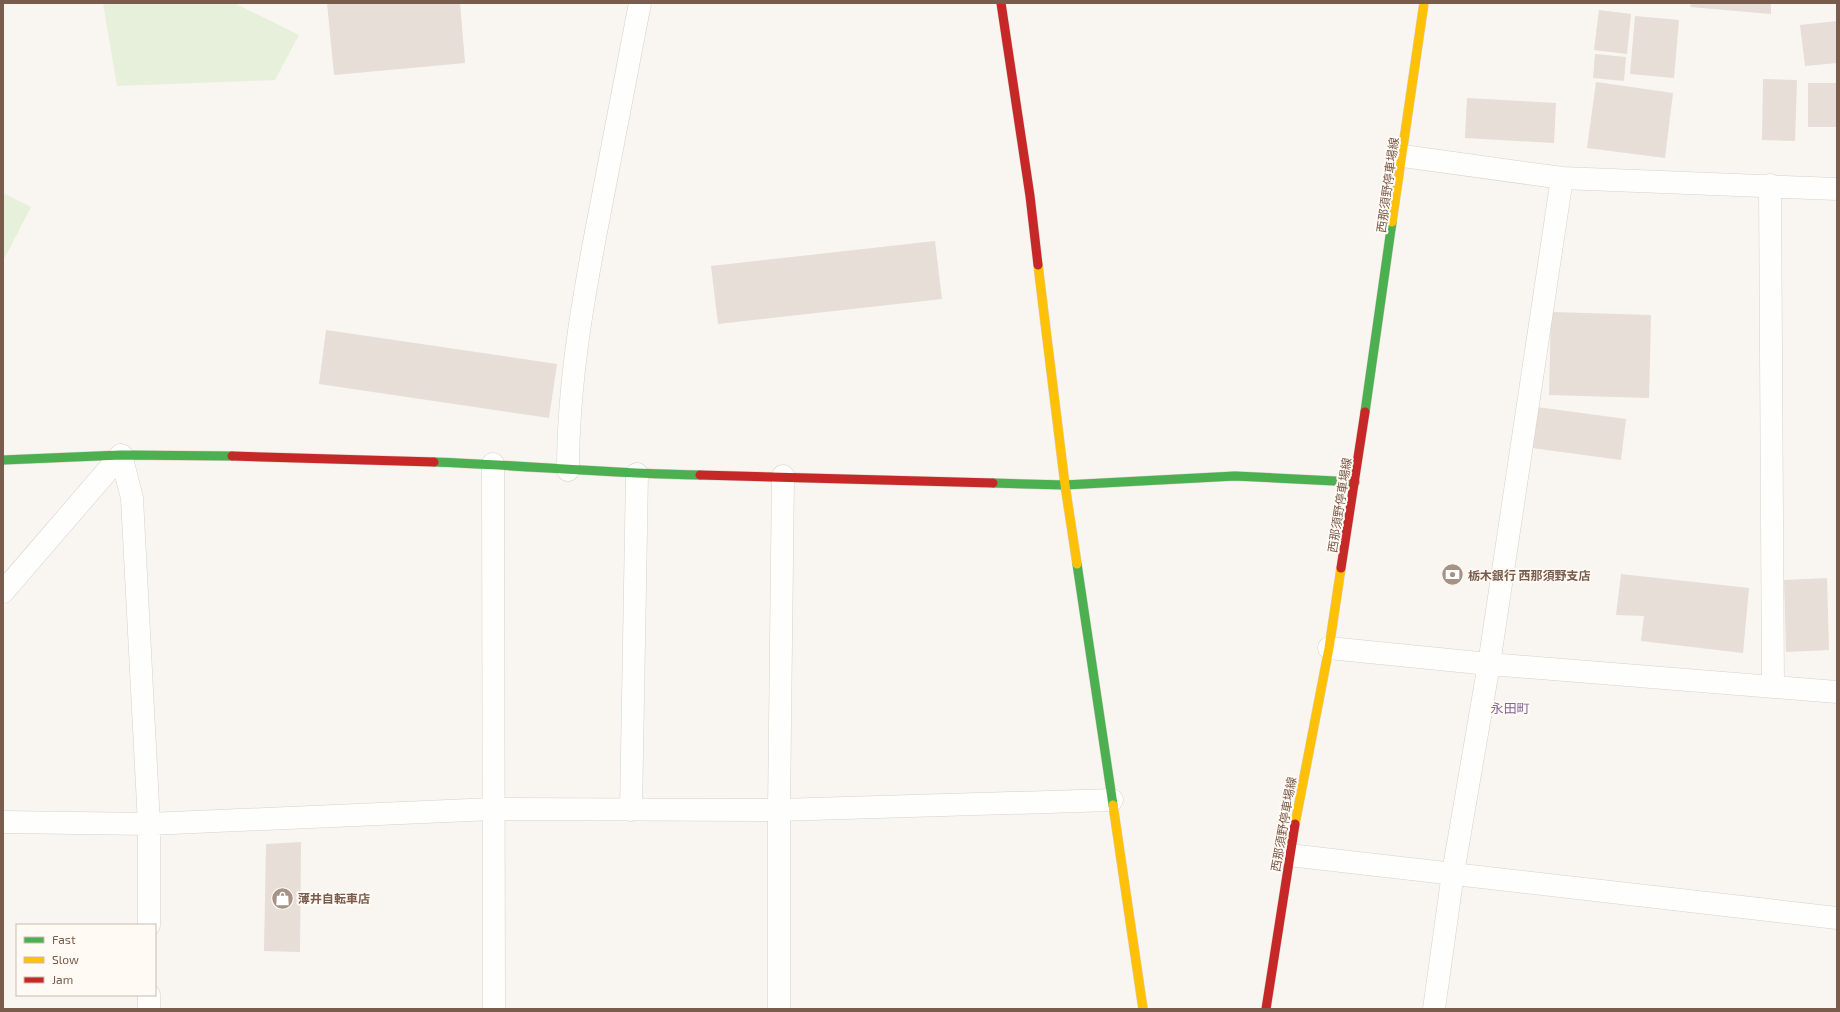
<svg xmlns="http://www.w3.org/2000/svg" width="1840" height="1012" font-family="'Exo 2','Noto Sans JP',sans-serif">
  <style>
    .green { fill: #e7f0db }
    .building { fill: #e6ded7 }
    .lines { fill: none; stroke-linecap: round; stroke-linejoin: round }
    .street-casing { stroke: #d7d1cb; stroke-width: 23 }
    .fast-casing { stroke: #d9d2cb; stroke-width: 10 }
    .slow-casing { stroke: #d9d2cb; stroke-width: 10 }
    .jam-casing { stroke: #d9d2cb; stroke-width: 10 }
    .street { stroke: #fefefd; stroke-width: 22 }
    .fast { stroke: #4caf50; stroke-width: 9 }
    .slow { stroke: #ffc107; stroke-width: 9 }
    .jam { stroke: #c62828; stroke-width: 9 }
    .labels { text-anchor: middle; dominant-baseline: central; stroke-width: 4; stroke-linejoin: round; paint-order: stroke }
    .street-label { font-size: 12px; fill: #7a5c4d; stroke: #fffaf3 }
    .poi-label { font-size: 12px; font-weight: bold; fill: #7a5c4d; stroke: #fffaf3; text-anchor: start }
    .neighbourhood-label { font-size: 13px; fill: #846695; stroke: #fffaf3 }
  </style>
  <rect width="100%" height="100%" fill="#f9f5f0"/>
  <!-- green -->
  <path class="green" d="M103 3H234L299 35 275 80 117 86Z
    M3 193 31 207 3 261Z"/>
  <!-- building -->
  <path class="building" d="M327 3H460L465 63 334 75Z
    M1691 3H1771V14L1690 7Z
    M1599 10 1631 14 1627 54 1594 50Z
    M1635 16 1679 20 1674 78 1630 74Z
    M1837 21V63L1805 66 1800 25Z
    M1595 54 1626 57 1624 81 1593 78Z
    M1763 79 1797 80 1795 141 1762 140Z
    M1596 82 1673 93 1665 158 1587 148Z
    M1808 83H1837V127H1808Z
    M1467 98 1556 103 1554 143 1465 138Z
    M935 241 942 299 718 324 711 266Z
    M1551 312 1651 315 1649 398 1549 395Z
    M326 330 557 364 549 418 319 384Z
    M1537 407 1626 419 1621 460 1532 448Z
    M1621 574 1749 588 1743 653 1641 641 1644 616 1616 615Z
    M1827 578 1829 650 1786 652 1784 580Z
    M301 842 300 952 264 951 266 844Z"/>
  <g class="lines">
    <defs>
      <path id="street" d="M1403 156 1562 178 1837 189
        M1770 185 1773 687
        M121 455 132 498 149 824V925
        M493 464 494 1009
        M568 470C568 381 584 293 601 206 614 138 627 71 640 3
        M3 592 121 455
        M1329 648 1489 664 1837 692
        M631 810 637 474
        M3 822 149 824 493 809 779 810 1112 800
        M1289 855 1837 918
        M149 1009V995
        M779 1009V810L783 476
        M1434 1009 1453 873 1489 664 1562 178"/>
      <path id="fast" d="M1365 412 1392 222
        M3 460 121 455 232 456
        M434 462C523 465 611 474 700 475
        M993 483 1065 485 1235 476 1355 482
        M1077 564 1113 805"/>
      <path id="slow" d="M1392 222 1424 3
        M1038 265 1065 485 1077 564
        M1113 805 1143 1009
        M1295 824 1329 648 1341 568"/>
      <path id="jam" d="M1001 3 1030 196 1038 265
        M232 456 434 462
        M700 475 993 483
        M1341 568 1365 412
        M1266 1009 1295 824"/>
    </defs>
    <!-- street casing -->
    <use href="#street" class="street-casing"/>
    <!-- fast casing -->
    <use href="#fast" class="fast-casing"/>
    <!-- slow casing -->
    <use href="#slow" class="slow-casing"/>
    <!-- jam casing -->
    <use href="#jam" class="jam-casing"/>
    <!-- street -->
    <use href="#street" class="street"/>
    <!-- fast -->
    <use href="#fast" class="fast"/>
    <!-- slow -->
    <use href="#slow" class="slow"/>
    <!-- jam -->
    <use href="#jam" class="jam"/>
  </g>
  <!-- icons -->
  <defs>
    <symbol id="bank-disc" viewBox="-11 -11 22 22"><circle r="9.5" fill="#a69286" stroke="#fffaf3"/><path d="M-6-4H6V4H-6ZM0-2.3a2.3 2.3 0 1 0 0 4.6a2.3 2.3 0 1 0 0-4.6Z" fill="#fff"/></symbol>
    <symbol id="shop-disc" viewBox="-11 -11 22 22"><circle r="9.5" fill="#a69286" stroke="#fffaf3"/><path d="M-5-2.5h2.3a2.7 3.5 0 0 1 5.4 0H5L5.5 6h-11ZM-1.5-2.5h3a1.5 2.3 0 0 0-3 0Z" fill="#fff"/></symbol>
  </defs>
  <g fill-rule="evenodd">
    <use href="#bank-disc" x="1440" y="562" width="25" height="25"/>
    <use href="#shop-disc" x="270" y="886" width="25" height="25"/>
  </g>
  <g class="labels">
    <!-- street labels -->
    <g class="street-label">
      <text transform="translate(1387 185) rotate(-82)">西那須野停車場線</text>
      <text transform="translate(1339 505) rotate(-81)">西那須野停車場線</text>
      <text transform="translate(1283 824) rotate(-80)">西那須野停車場線</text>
    </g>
    <!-- poi labels -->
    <g class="poi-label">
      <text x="1468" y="575">栃木銀行 西那須野支店</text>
      <text x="298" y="898">薄井自転車店</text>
    </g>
    <!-- neighbourhood labels -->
    <g class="neighbourhood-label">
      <text x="1510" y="708">永田町</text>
    </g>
  </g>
  <!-- border -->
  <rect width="1840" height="1012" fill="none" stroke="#7a5c4d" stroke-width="8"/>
  <!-- legend -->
  <rect x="16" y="924" width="140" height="72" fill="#fffaf3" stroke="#cabbb1"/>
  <rect x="24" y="937" width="20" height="6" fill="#4caf50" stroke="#cabbb1"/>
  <text x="52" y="944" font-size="12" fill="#7a5c4d">Fast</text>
  <rect x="24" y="957" width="20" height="6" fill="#ffc107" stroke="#cabbb1"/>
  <text x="52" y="964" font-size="12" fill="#7a5c4d">Slow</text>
  <rect x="24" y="977" width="20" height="6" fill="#c62828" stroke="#cabbb1"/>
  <text x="52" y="984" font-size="12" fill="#7a5c4d">Jam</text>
</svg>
